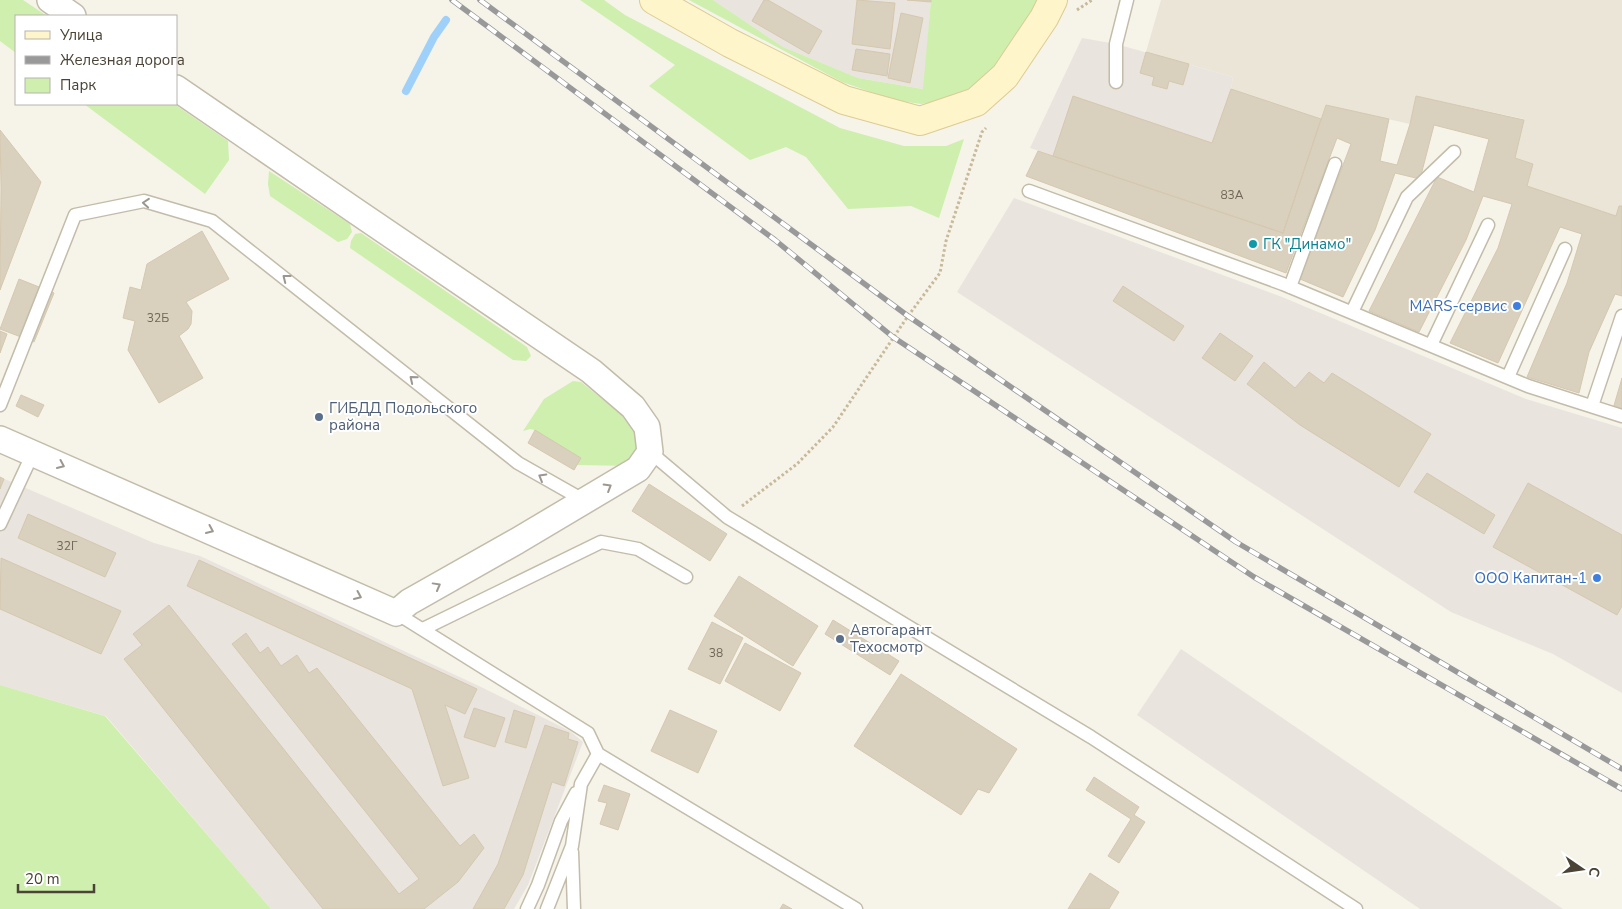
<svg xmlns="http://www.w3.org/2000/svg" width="1622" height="909" font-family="'Nunito Sans',sans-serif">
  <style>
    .residential { fill: #ebe5d7 }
    .industrial { fill: #e9e4de }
    .green { fill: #ceefae }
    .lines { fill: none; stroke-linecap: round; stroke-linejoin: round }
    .stream { stroke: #9fd0f9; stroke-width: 8 }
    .building { fill: #d9d0bd; stroke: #d5c8af }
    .lane-casing { stroke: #c3bcaa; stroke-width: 15 }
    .street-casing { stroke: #c3bcaa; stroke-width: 28 }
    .secondary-casing { stroke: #dbcc94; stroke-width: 30 }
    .path { stroke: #c7b99a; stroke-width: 3; stroke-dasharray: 2.5 2.5; stroke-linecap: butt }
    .lane { stroke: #fff; stroke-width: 12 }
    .street { stroke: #fff; stroke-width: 25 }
    .secondary { stroke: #fff5ca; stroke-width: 28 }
    .rail-casing { stroke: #999; stroke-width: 5.5 }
    .rail { stroke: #fff; stroke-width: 4; stroke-dasharray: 11; stroke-linecap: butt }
    .oneway { stroke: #9c9890 }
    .culture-dot { fill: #0f9aa8; stroke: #fff; stroke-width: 2 }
    .shop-dot { fill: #3f7fe0; stroke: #fff; stroke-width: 2 }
    .service-dot { fill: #5c6f8a; stroke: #fff; stroke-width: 2 }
    .labels { text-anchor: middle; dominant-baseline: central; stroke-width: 4; stroke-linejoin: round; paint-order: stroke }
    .number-label { font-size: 12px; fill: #6e6758 }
    .culture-label { font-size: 15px; fill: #0d838f; stroke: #fff; text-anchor: start }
    .shop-label { font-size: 15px; fill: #366cbe; stroke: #fff; text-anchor: end }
    .service-label { font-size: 15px; fill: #4e5e75; stroke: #fff; text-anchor: start }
  </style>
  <rect width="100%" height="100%" fill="#f6f3e9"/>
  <!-- residential -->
  <path class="residential" d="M1161 0H1622V206H1619L1616 216 1527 186 1533 164 1515 158 1524 119 1416 96 1410 124 1326 105 1321 119 1231 89 1233 77 1146 52Z"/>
  <!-- industrial -->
  <path class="industrial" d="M713 0H931L924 89 858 78 783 47Z
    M1082 38 1116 44 1233 77 1231 89 1321 119 1283 233 1030 148Z
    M1014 198 1282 297 1526 399 1622 428V693L1553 654 1451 612 957 292Z
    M0 477 154 543 200 556 479 686 570 731 583 742 528 885 514 909H271L106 716 0 685Z
    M1181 649 1563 909H1420L1137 715Z"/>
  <!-- green -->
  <path class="green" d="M0 0H23L47 16H16V53L0 41Z
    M580 0H604L625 15 840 128 904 146H946L964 139 939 218 911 206 848 209 806 157 786 147 750 160 649 86 675 65Z
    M689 0H713L783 47 858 78 923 89 931 0H1042L1004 58 973 91 940 102 921 104 894 100 842 82Z
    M84 104H174L228 141 229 160 205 194Z
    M269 171 350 224 352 232 347 239 338 242 270 196 268 184Z
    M361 233 527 347 531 356 526 361 513 360 350 248 351 241 355 234Z
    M573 381 581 382 633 424 643 447 633 466 577 465 581 458 535 430 530 429 523 431 544 399Z
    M0 685 105 716 271 909H0Z"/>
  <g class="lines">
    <!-- stream -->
    <path class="stream" d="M406 91 434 37 446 20"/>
  </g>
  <!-- building -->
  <path class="building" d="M764 0H768L822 31 809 54 752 21Z
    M857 0 895 3 890 49 852 44Z
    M907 0H931V2Z
    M901 13 923 18 910 83 888 78Z
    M856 49 890 54 887 76 852 70Z
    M1146 52 1189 64 1183 85 1169 81 1167 89 1152 85 1154 77 1140 73Z
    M1231 89 1321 119 1283 233 1053 156 1073 96 1212 143Z
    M1416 96 1524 120 1515 158 1533 164 1527 186 1616 216 1619 206H1622V296L1615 294 1589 352 1579 393 1527 377 1567 283 1582 234 1560 227 1498 363 1450 343 1498 248 1512 204 1483 196 1466 240 1419 332 1369 311 1437 177 1474 192 1489 139 1434 125 1420 179 1395 173 1375 230 1343 297 1300 279 1351 144 1337 138 1286 273 1026 176 1038 151 1283 233 1326 105 1389 119 1380 161 1397 165 1410 124Z
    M0 130 41 182 0 290 1 188Z
    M202 231 229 279 186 302 192 311 191 324 188 329 179 336 203 378 159 403 128 350 135 321 123 318 130 287 141 290 147 264Z
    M19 279 54 293 34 342 0 329Z
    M1123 286 1184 326 1174 341 1113 301Z
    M0 331 7 334 0 353Z
    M1220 333 1253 356 1235 381 1202 358Z
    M1264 362 1295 388 1309 372 1324 383 1332 373 1431 434 1399 487 1300 425 1247 384Z
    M1622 378V411L1613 409Z
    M21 395 44 405 38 417 16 406Z
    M535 430 581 458 574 470 528 443Z
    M1427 473 1495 515 1484 534 1414 492Z
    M0 477 4 479 0 489Z
    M1528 483 1622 535V606L1617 615 1493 547Z
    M649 484 727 534 710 561 632 511Z
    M28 514 116 553 105 577 18 538Z
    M1 558 121 611 101 654 0 609Z
    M199 560 477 689 465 714 445 705 469 778 443 786 412 689 187 586Z
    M739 576 818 626 793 666 714 616Z
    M169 605 399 894 419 879 232 644 246 633 260 653 268 647 281 666 297 655 309 673 317 668 460 846 474 834 484 848 458 882 424 909H323L124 659 142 645 133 634Z
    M833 620 899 661 890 675 825 634Z
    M712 622 743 638 720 684 688 669Z
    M745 643 801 673 780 711 725 681Z
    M901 674 1017 749 989 793 978 789 961 815 854 746Z
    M474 708 505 718 495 747 464 737Z
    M514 710 535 717 526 748 505 742Z
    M670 710 717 731 698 773 651 751Z
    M545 725 569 733 568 739 578 742 564 786 552 782 523 875 504 909H473L498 864Z
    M1094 777 1139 807 1134 815 1145 822 1119 863 1108 856 1131 819 1086 790Z
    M604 785 630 794 618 830 600 824 607 803 598 801Z
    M1090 873 1119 892 1109 909H1068Z
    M783 904 792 909H780Z"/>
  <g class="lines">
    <defs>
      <path id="lane" d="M1116 82V44L1127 0
        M1029 191 1283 284 1528 386 1622 416
        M1290 287 1335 164
        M1352 312 1407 197 1454 152
        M1431 345 1488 225
        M1508 377 1565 249
        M0 405 75 215 144 201 212 221 518 463 585 501
        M1592 406 1622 316
        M650 452 727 517 1091 737 1356 909
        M0 524 33 453
        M396 613 588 733 598 754 581 784 572 846 547 909
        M423 629 601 542 638 549 686 577
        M598 754 856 909
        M572 852 574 909
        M527 909 538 885 561 821 576 793"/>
      <path id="street" d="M50 0 73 16
        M0 439 396 613 409 602 517 541 638 469 650 452 647 427 633 407 591 371 357 212 176 88"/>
      <path id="secondary" d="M654 0 730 43 844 100 920 121 976 102 1005 76 1044 18 1053 0"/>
    </defs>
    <!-- lane casing -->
    <use href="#lane" class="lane-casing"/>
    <!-- street casing -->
    <use href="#street" class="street-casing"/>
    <!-- secondary casing -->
    <use href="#secondary" class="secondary-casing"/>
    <!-- path -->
    <path class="path" d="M1077 10 1092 0
      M742 506 797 464 833 427 908 316 940 273 946 241 982 132 986 128"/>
    <!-- lane -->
    <use href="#lane" class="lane"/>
    <!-- street -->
    <use href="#street" class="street"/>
    <!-- secondary -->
    <use href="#secondary" class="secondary"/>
    <defs>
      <path id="rail" d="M452 0 775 240 893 337 1254 577 1622 789
        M480 0 908 316 1236 542 1622 769"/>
    </defs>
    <!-- rail casing -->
    <use href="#rail" class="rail-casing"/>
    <!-- rail -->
    <use href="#rail" class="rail"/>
  </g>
  <!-- one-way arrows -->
  <defs><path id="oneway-chevron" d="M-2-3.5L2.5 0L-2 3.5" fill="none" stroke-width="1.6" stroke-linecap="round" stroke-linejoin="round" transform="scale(1.25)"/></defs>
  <g class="oneway">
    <use href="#oneway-chevron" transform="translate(146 203) rotate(-175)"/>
    <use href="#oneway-chevron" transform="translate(286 278) rotate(-142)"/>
    <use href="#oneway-chevron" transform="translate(413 379) rotate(-141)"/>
    <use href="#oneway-chevron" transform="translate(61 465) rotate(24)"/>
    <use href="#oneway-chevron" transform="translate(542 477) rotate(-150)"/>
    <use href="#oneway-chevron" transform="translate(608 487) rotate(-31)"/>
    <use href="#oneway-chevron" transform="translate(210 530) rotate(24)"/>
    <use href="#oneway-chevron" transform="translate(437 586) rotate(-29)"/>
    <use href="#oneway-chevron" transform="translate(358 596) rotate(24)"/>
  </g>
  <!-- markers -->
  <circle class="culture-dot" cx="1253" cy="244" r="5"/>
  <g class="shop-dot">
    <circle cx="1517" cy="306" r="5"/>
    <circle cx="1597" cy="578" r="5"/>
  </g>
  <g class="service-dot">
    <circle cx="319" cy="417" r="5"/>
    <circle cx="840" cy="639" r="5"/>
  </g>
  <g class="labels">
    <!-- number labels -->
    <g class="number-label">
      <text x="1232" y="195">83А</text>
      <text x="158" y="318">32Б</text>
      <text x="67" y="546">32Г</text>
      <text x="716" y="653">38</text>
    </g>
    <!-- culture labels -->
    <g class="culture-label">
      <text x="1263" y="244">ГК "Динамо"</text>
    </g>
    <!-- shop labels -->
    <g class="shop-label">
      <text x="1507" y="306">MARS-сервис</text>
      <text x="1587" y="578">ООО Капитан-1</text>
    </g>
    <!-- service labels -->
    <g class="service-label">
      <text x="329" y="408">ГИБДД Подольского<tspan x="329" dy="17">района</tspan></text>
      <text x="850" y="630">Автогарант<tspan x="850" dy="17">Техосмотр</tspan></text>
    </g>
  </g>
  <!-- legend -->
  <rect x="15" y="15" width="162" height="90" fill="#ffffff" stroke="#b7b4af"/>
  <rect x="25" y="31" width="25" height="8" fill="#fff5ca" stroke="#b7b4af"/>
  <text x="60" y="40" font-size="15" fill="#4b4436">Улица</text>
  <rect x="25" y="56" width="25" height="8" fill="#999999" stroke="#b7b4af"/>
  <text x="60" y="65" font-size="15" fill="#4b4436">Железная дорога</text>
  <rect x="25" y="78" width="25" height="15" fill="#ceefae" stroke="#b7b4af"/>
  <text x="60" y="90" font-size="15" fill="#4b4436">Парк</text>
  <!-- north arrow -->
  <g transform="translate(1582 869) rotate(103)" stroke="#ffffff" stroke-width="4" paint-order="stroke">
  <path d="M0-4L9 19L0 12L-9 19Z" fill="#4b4436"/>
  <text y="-8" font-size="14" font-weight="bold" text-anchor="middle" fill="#4b4436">С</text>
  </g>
  <!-- scale -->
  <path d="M18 884v8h76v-8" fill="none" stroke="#4b4436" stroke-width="2.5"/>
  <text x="25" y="884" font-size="15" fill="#4b4436" stroke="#ffffff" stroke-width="4" paint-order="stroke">20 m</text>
</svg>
